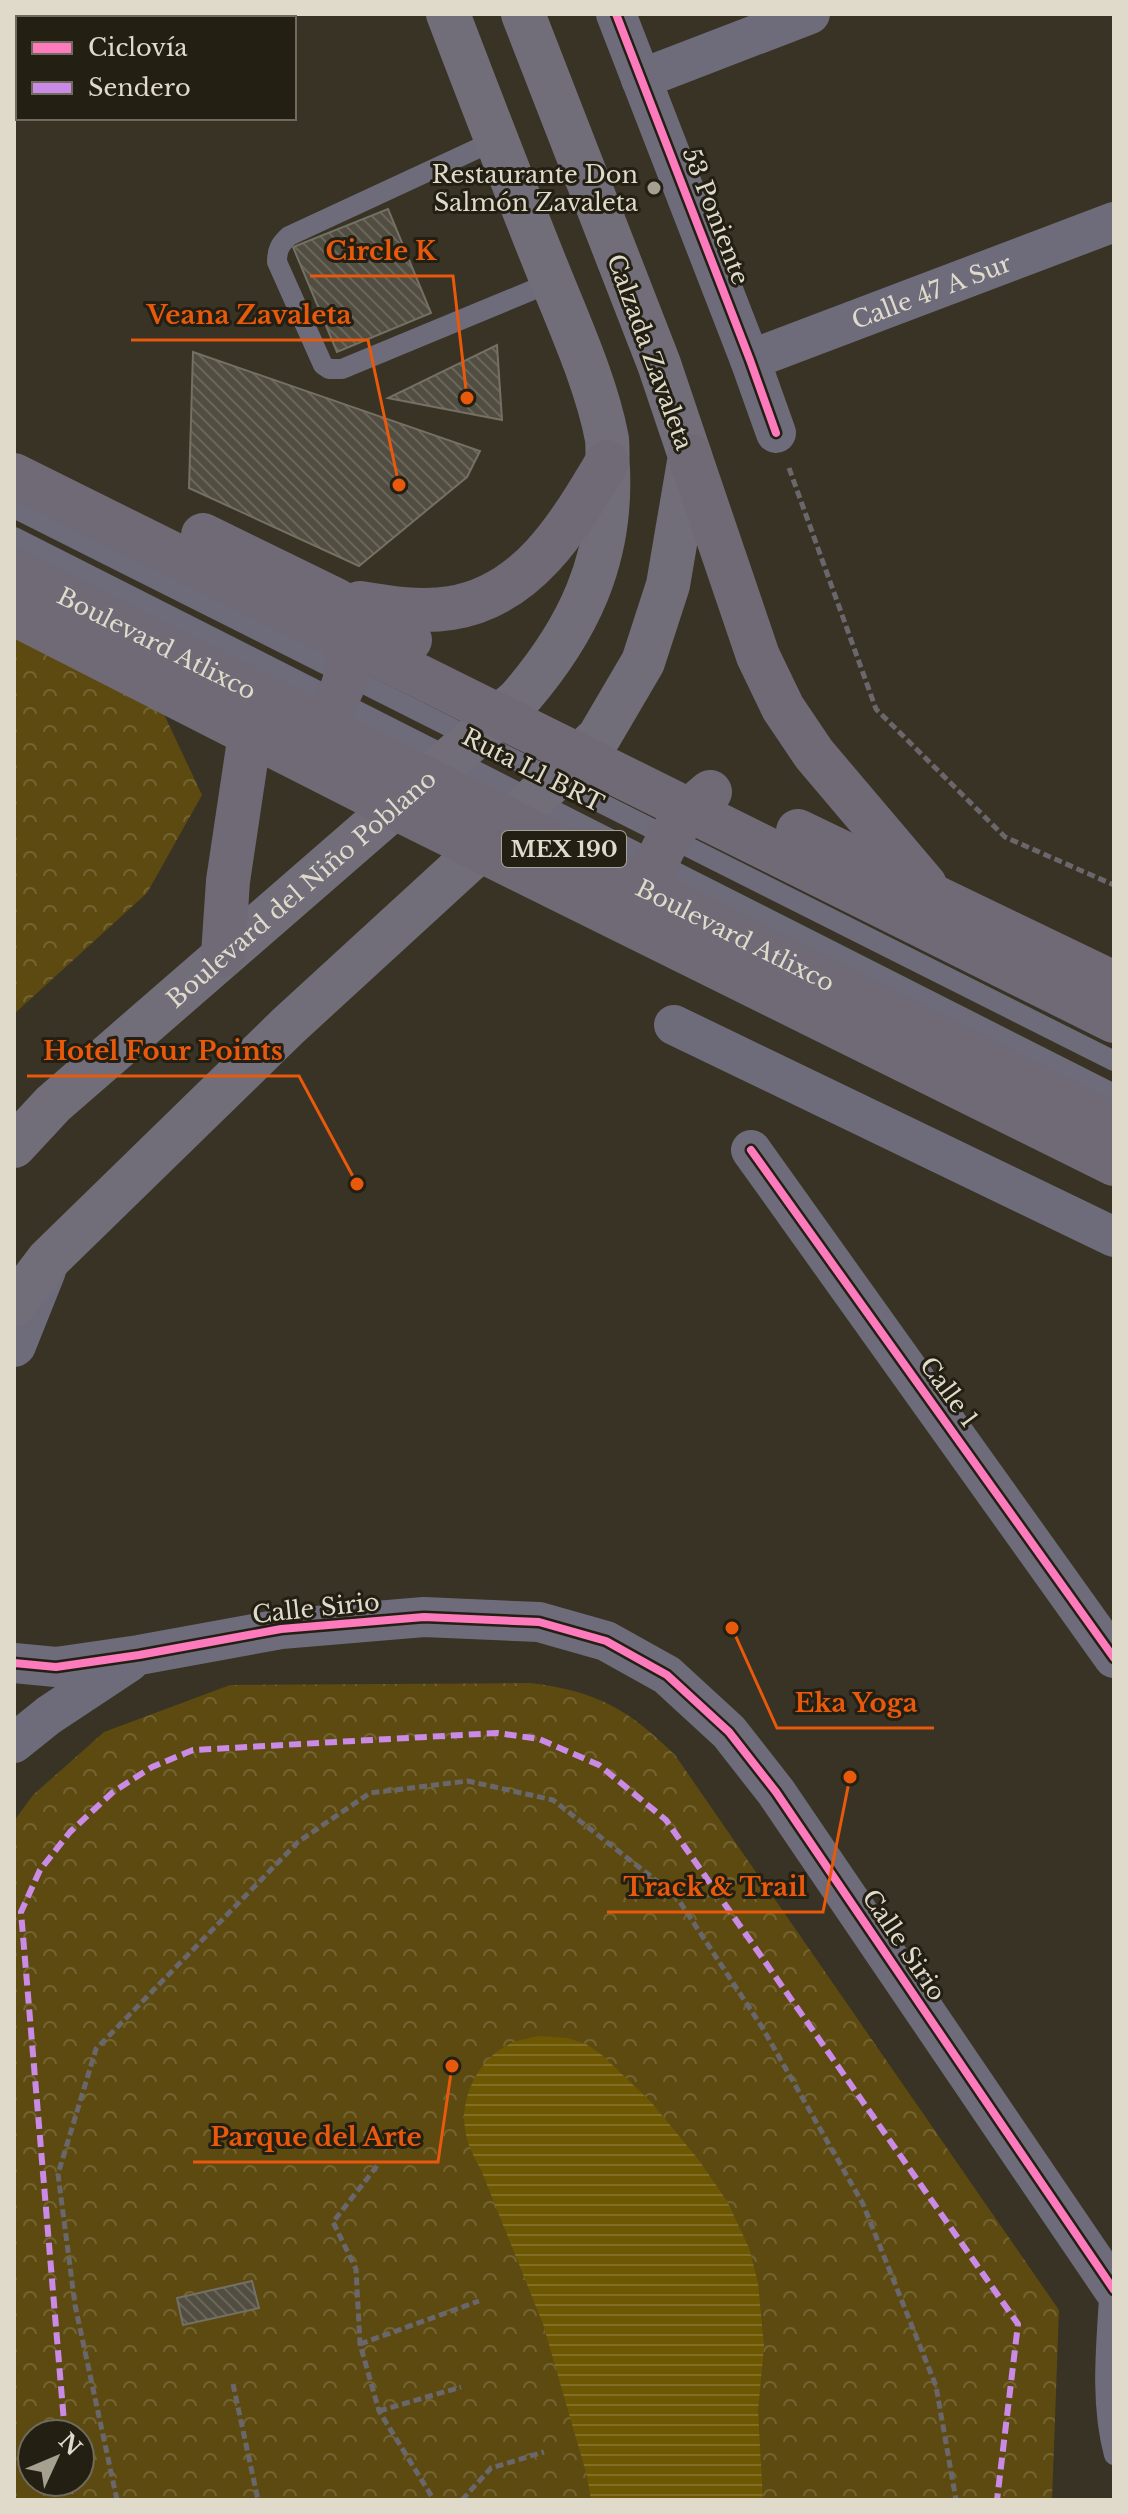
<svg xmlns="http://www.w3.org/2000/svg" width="1128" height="2514" font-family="'Libre Baskerville',serif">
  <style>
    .park { fill: url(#park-crowns); fill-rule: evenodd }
    .water { fill: url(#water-rules) }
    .building { fill: url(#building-back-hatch); stroke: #747063; stroke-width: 2 }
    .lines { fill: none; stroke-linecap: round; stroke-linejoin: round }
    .path { stroke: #6a676c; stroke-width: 5; stroke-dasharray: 8 4; stroke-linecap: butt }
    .service { stroke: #6e6c7a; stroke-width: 20 }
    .minor { stroke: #6e6c7a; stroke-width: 40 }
    .tertiary { stroke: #6e6c7a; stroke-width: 44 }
    .secondary { stroke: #716e7a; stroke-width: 44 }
    .primary { stroke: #6f6a76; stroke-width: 44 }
    .quiet { stroke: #ca8be6; stroke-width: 6; stroke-dasharray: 12 6; stroke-linecap: butt }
    .cycleway-casing { stroke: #231f13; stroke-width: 13 }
    .cycleway { stroke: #fd7abc; stroke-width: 8 }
    .poi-dot { fill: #a5a090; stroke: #231f13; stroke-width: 3 }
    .labels { text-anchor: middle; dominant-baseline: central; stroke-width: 6; stroke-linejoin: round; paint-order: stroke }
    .shield { fill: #231f13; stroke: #a7a293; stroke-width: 2 }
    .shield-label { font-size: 22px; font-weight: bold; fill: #dfdaca }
    .poi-label { font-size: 24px; fill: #dfdaca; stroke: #231f13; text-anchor: end }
    .street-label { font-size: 24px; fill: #dfdaca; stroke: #231f13 }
    .leader { fill: none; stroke: #e8590c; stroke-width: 3 }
    .callout-dot { fill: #e8590c; stroke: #231f13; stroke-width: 3 }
    .callout-label { font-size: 26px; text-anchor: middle; font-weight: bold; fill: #e8590c; stroke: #231f13; stroke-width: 6; stroke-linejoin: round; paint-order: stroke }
  </style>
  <defs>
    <pattern id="park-crowns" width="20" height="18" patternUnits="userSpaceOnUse" patternTransform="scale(2)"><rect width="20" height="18" fill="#5c4a11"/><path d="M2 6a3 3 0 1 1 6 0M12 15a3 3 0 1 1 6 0" fill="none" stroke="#736432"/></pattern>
    <pattern id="water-rules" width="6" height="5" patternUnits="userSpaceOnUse" patternTransform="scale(2)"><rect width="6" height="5" fill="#6e5703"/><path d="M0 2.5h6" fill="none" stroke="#826f26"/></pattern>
    <pattern id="building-back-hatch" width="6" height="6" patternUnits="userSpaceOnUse" patternTransform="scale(2)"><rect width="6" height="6" fill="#514d41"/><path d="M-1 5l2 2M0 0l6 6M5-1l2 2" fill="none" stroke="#6a665b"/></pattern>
  </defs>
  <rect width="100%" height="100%" fill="#383324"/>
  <!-- park -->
  <path class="park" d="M14 633 161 708 202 795 147 893 14 1014Z
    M530 1683C597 1691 628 1709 675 1755L1059 2310 1052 2500H14V1821L33 1795 104 1732 230 1685ZM32 2434H80V2482H32Z"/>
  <!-- water -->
  <path class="water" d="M539 2036 567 2038 586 2044 602 2055 651 2102 698 2159 727 2201 749 2248 758 2283 764 2346 758 2411 763 2500H591L587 2476 543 2324 481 2170C474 2157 467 2144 465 2129 460 2094 481 2055 514 2042 522 2039 531 2038 539 2036Z"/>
  <!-- building -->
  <path class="building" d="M388 209 431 313 337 352 293 247Z
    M497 345 502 420 388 398Z
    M193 352 480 451 467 477 359 566 189 488Z
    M252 2281 259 2308 183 2325 177 2298Z"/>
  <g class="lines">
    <!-- path -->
    <path class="path" d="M789 468 876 709 1005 837 1114 885
      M377 2166 333 2222 356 2269 360 2344 379 2411 434 2500
      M360 2344 479 2301
      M233 2384 258 2500
      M379 2411 461 2387
      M117 2500 75 2305 58 2174 96 2049 298 1842 370 1793 468 1781 553 1800 676 1896 762 2027 863 2204 936 2386 956 2500
      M462 2500 491 2468 544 2452"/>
    <!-- service -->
    <path class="service" d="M202 18 204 14
      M496 140 289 236C280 244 277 250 277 262L323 365 329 369H342L552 282
      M14 508 1114 1061
      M14 537 1114 1094
      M1110 2282C1107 2339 1099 2399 1114 2455"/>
    <!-- minor -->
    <g class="minor">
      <path d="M616 14 750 360 776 433"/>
      <path d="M641 79 810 14"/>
      <path id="s1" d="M750 360 1114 222"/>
      <path d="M674 1025 1114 1237"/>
      <path d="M751 1150 1114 1658"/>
      <path d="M14 1663 56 1667 139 1655 281 1629 424 1617 539 1622 606 1641 667 1675 729 1732 776 1792 1114 2290"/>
      <path d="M14 1743 49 1715 129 1662"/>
    </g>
    <!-- tertiary -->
    <path class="tertiary" d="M14 1345 44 1270"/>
    <!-- secondary -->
    <g class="secondary">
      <path id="s2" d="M14 1146 53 1104 519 699C578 631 612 560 608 469 607 459 608 448 607 439 596 380 564 312 542 256 510 176 479 95 448 14"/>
      <path d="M14 1305 48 1260 288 1026 481 849 599 737 643 662 668 585 690 456 659 364 523 14"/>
    </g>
    <!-- primary -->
    <g class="primary">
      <path d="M690 456 758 656 783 708 814 754 925 885"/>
      <path d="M14 475 1114 1021"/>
      <path d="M203 535 336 600 410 640"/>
      <path id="s3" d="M14 571 1114 1126"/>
      <path d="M360 603C389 608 421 613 451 608 529 596 570 524 607 462"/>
      <path d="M14 614 393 807 1114 1164"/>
      <path d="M289 731C346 720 357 663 342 615"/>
      <path d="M798 831 1114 983"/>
      <path d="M646 918C647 867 671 824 710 792"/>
      <path d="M223 955 228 881 250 734"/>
    </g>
    <!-- quiet -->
    <path class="quiet" d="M65 2434 21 1912 40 1870 70 1832 113 1792 152 1767 193 1750 497 1733 539 1739 599 1765 666 1820 1018 2324 997 2500
      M69 2482 71 2500"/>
    <defs>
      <path id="cycleway" d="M616 14 750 360 776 433
        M751 1150 1114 1658
        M14 1663 56 1667 139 1655 281 1629 424 1617 539 1622 606 1641 667 1675 729 1732 776 1792 1114 2290"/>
    </defs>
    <!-- cycleway casing -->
    <use href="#cycleway" class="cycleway-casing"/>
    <!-- cycleway -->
    <use href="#cycleway" class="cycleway"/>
  </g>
  <!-- markers -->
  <circle class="poi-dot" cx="654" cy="188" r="8"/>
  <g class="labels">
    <!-- shield labels -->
    <rect class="shield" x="502" y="831" width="124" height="36" rx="6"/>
    <g class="shield-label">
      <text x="564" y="849">MEX 190</text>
    </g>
    <!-- poi labels -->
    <g class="poi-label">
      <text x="638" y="174">Restaurante Don<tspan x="638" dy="28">Salmón Zavaleta</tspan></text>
    </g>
    <!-- street labels -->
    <g class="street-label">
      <text transform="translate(716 216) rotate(69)">53 Poniente</text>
      <text stroke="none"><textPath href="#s1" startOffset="194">Calle 47 A Sur</textPath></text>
      <text transform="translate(650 352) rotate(70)">Calzada Zavaleta</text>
      <text stroke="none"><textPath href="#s3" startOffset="160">Boulevard Atlixco</textPath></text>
      <text transform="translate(533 770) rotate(27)">Ruta L1 BRT</text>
      <text stroke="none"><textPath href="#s2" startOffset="386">Boulevard del Niño Poblano</textPath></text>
      <text stroke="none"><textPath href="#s3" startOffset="808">Boulevard Atlixco</textPath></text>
      <text transform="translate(949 1392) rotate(54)">Calle 1</text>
      <text transform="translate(316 1608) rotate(-6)">Calle Sirio</text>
      <text transform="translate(904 1945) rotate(56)">Calle Sirio</text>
    </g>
  </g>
  <!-- callouts -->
  <path class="leader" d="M467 398L453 276H310M399 485L368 340H131M357 1184L299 1076H27M732 1628L777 1728H934M850 1777L823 1912H607M452 2066L438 2162H193"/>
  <g class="callout-dot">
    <circle cx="467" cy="398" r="8"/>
    <circle cx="399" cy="485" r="8"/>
    <circle cx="357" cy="1184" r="8"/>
    <circle cx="732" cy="1628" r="8"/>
    <circle cx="850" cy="1777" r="8"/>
    <circle cx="452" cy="2066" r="8"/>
  </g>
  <g class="callout-label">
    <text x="381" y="260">Circle K</text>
    <text x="249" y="324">Veana Zavaleta</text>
    <text x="163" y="1060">Hotel Four Points</text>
    <text x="856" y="1712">Eka Yoga</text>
    <text x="715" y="1896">Track &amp; Trail</text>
    <text x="316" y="2146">Parque del Arte</text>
  </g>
  <!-- border -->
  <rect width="1128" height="2514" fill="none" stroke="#dfdaca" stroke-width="32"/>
  <!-- legend -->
  <rect x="16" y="16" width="280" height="104" fill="#231f13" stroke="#6e6a5c" stroke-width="2"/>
  <rect x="32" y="42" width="40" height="12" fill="#fd7abc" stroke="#6e6a5c" stroke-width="2"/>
  <text x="88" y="56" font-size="24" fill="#dfdaca">Ciclovía</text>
  <rect x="32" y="82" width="40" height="12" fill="#ca8be6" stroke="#6e6a5c" stroke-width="2"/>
  <text x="88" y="96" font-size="24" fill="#dfdaca">Sendero</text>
  <!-- north arrow -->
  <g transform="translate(56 2458) rotate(46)"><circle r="38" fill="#231f13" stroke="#6e6a5c" stroke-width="2"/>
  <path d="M0-6L14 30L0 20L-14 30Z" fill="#a5a090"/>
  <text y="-12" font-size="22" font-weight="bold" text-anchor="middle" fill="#dfdaca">N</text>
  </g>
</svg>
